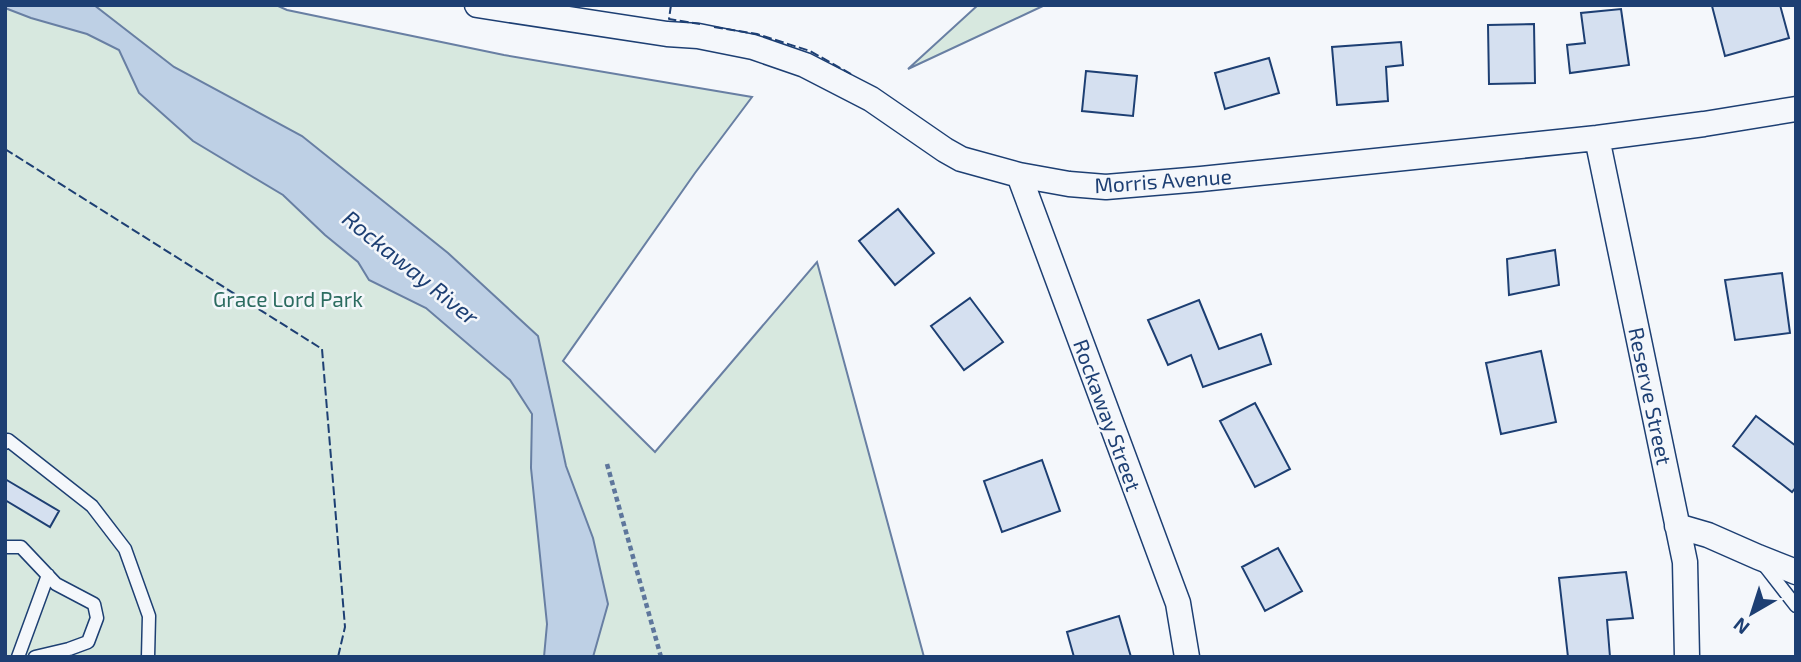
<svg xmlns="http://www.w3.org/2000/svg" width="1801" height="662" font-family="'Exo 2',sans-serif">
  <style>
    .green { fill: #d7e8df; stroke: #687fa3; stroke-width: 2 }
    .water { fill: #bed0e5; stroke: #687fa3; stroke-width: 2 }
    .building { fill: #d5e0f0; stroke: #1d3f73; stroke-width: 2 }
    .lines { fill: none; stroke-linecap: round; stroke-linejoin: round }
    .service-casing { stroke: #1d3f73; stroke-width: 15 }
    .minor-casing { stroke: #1d3f73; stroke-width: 27 }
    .path { stroke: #5e769c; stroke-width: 4.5; stroke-dasharray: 5 3.5; stroke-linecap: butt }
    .service { stroke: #f4f7fb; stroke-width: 12 }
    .minor { stroke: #f4f7fb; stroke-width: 24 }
    .fence { stroke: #1d3f73; stroke-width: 2; stroke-dasharray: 9 3.5; stroke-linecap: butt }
    .labels { text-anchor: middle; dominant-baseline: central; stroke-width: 5; stroke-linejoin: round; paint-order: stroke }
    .street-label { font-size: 21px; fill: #1d3f73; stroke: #f4f7fb }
    .park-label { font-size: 21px; fill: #2c6c60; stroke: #f4f7fb }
    .water-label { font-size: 23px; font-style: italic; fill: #1d3f73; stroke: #f4f7fb }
  </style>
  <rect width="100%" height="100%" fill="#f4f7fb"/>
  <!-- green -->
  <path class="green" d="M5 5H276L287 10 504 55 752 97 695 173 563 361 655 452 817 262 924 657H5Z
    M978 5H1045L908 69Z"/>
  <!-- water -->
  <path class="water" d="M5 5H94L174 67 302 136 448 253 538 336 566 466 593 538 608 604 593 657H544L547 624 531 468 532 414 510 380 426 308 369 280 358 262 325 235 283 195 193 141 139 93 119 50 87 34 31 18 5 8Z"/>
  <!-- building -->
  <path class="building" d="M1714 5H1780L1789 38 1725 56 1712 6Z
    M1621 9 1629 65 1570 73 1567 45 1585 43 1581 13Z
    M1534 24 1535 83 1489 84 1488 25Z
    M1401 42 1403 65 1386 67 1388 101 1337 105 1332 47Z
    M1269 58 1279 93 1225 109 1215 73Z
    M1086 71 1137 76 1133 116 1082 111Z
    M898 209 934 253 895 285 859 241Z
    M1555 250 1559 285 1509 295 1507 259Z
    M1782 273 1790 333 1735 340 1725 280Z
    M970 298 1003 342 964 370 931 326Z
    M1199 300 1219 349 1261 334 1271 364 1203 387 1191 355 1168 365 1148 320Z
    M1541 351 1556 422 1501 434 1486 363Z
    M1255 403 1290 469 1255 487 1220 421Z
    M1756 416 1796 446V487L1792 492 1733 446Z
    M1042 460 1060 511 1002 532 984 481Z
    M5 479 59 511 50 527 5 500Z
    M1278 548 1302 591 1265 611 1242 567Z
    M1626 572 1633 618 1607 620 1610 657H1568L1559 578Z
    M1119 616 1131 657H1074L1067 632Z"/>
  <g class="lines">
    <defs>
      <path id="service" d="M5 443 8 440 92 506 125 549 149 616 148 657
        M5 547H21L56 584 94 604 97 618 88 642 69 649 35 657
        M1764 565 1796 606
        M18 657 48 575"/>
      <path id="minor" d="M477 5 667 34 698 36 753 47 805 65 871 99 945 150 961 159 1019 175 1069 184 1106 187 1201 179 1597 138 1704 124 1796 109
        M1597 138 1685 562 1687 657
        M1019 175 1178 603 1187 657
        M1677 526 1708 535 1758 557 1796 572"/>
    </defs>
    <!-- service casing -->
    <use href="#service" class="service-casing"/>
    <!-- minor casing -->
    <use href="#minor" class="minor-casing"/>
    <!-- path -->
    <path class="path" d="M607 464 661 657"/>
    <!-- service -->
    <use href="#service" class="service"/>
    <!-- minor -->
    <use href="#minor" class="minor"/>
    <!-- fence -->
    <path class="fence" d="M671 5 669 19 700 24
      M714 27 757 34 810 51 851 74
      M5 149 322 349 345 627 338 657"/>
  </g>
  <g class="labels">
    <!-- street labels -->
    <g class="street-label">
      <text transform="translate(1163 180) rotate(-4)">Morris Avenue</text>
      <text transform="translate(1651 396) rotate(78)">Reserve Street</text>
      <text transform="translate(1108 415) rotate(70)">Rockaway Street</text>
    </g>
    <!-- park labels -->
    <g class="park-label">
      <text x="288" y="298">Grace Lord Park</text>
    </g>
    <!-- water labels -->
    <g class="water-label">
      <text transform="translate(411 267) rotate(39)">Rockaway River</text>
    </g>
  </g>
  <!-- border -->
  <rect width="1801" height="662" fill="none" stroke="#1d3f73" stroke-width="14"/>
  <!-- north arrow -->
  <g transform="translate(1752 613) rotate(219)" stroke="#f4f7fb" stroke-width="5" paint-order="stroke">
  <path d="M0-5L12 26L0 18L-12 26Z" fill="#1d3f73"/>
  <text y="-10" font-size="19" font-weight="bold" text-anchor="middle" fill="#1d3f73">N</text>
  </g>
</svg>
